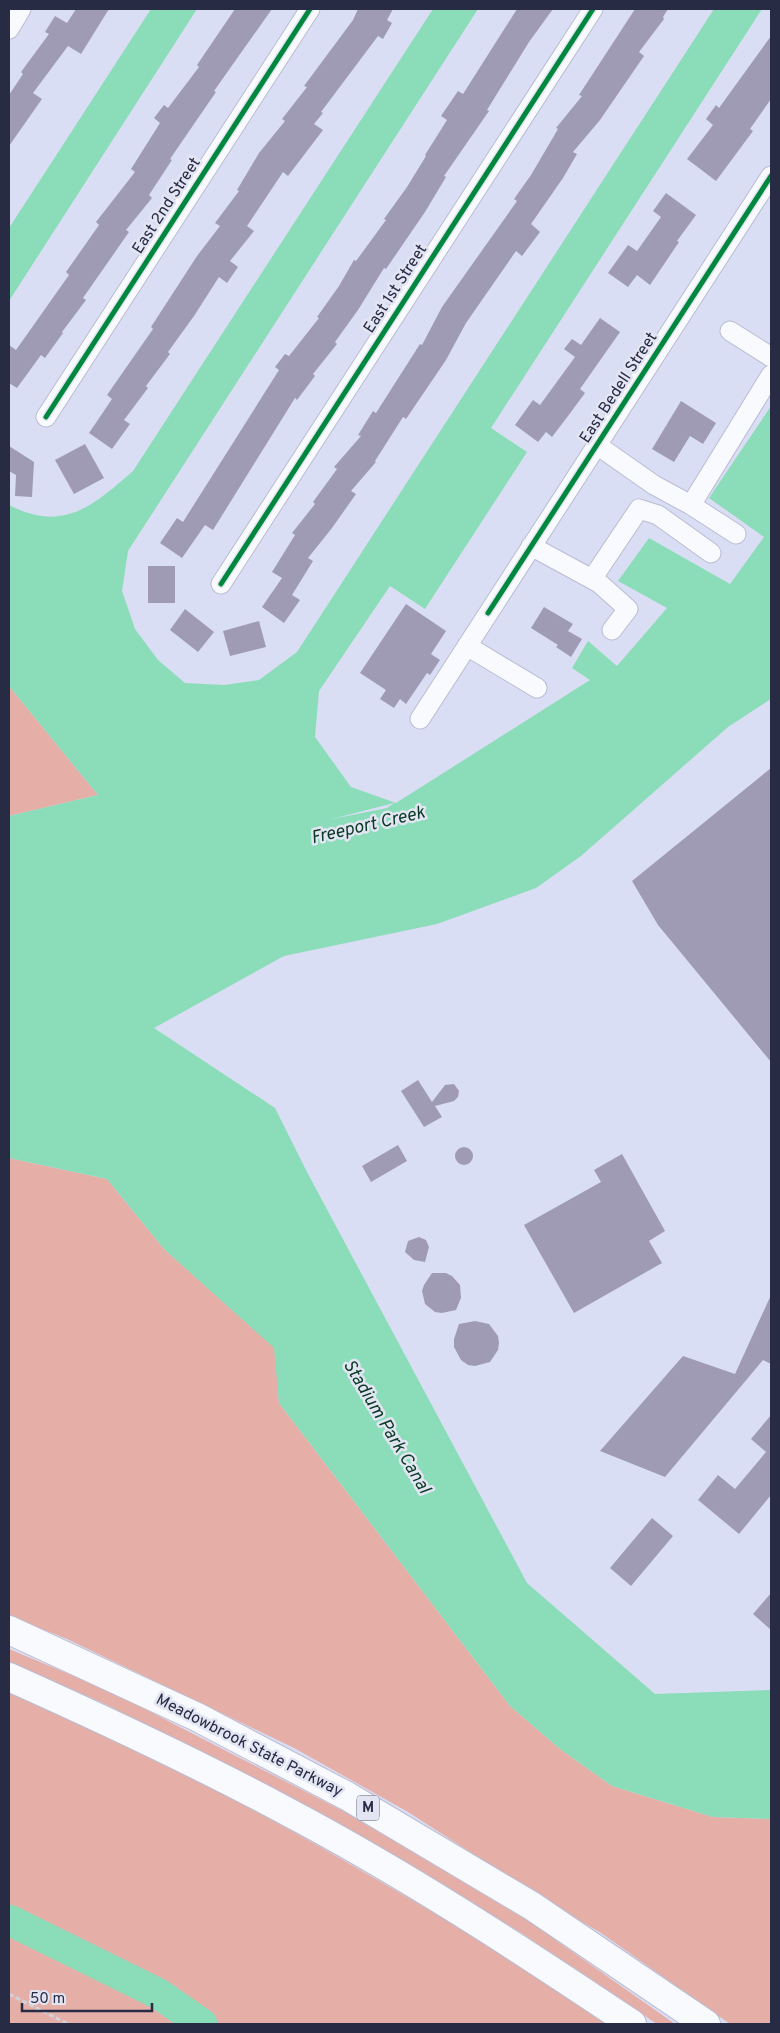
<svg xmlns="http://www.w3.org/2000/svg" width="780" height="2033" font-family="Overpass,sans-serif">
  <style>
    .green { fill: #e5afa8 }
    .water { fill: #8bdcb8; fill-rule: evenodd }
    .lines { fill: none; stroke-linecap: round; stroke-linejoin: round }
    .river { stroke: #8bdcb8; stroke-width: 31 }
    .building { fill: #9f9bb5 }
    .minor-casing { stroke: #b9bcd2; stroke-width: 21 }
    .highway-casing { stroke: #b9bcd2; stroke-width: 30 }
    .path { stroke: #d1d2d9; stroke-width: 3; stroke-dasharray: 5 2.5; stroke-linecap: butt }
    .minor { stroke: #f9fafd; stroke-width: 19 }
    .highway { stroke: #f9fafd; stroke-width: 28 }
    .cycleway-casing { stroke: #e3e5f3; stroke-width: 8 }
    .cycleway { stroke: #00873e; stroke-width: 5 }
    .labels { text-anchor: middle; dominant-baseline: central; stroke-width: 5; stroke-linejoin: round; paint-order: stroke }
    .shield { fill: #e3e5f3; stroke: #606378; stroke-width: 1 }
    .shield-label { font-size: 15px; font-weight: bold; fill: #282b44 }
    .street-label { font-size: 16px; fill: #282b44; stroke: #e3e5f3 }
    .water-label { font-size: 18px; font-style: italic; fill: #083a23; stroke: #e3e5f3 }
  </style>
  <rect width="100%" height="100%" fill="#dadef4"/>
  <!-- green -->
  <path class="green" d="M9 686 98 795 9 816Z
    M9 1158 107 1179 164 1249 275 1348 279 1403 510 1706 560 1749 612 1786 713 1817 771 1819V2024H730L601 1933 540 1897 408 1812 294 1748 67 1639 9 1616Z
    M9 1649 110 1691 345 1812 530 1922 675 2024H657L520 1932 339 1823 105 1704 9 1662Z
    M9 1693 65 1717 230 1797 317 1845 469 1933 607 2024H9Z"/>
  <!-- water -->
  <path class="water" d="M151 9H197L9 301V228Z
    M433 9H478L128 551 122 591 135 629 158 660 185 683 224 685 259 680 297 652 714 9H762L491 428 527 452 425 609 390 586 319 691 315 737 351 787 396 803 590 680 572 668 588 641 617 666 667 608 618 581 649 538 730 584 764 537 709 498 771 406V699L728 727 581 856 536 888 437 924 284 956 154 1028 275 1108 307 1172 527 1583 655 1694 771 1690V1819L713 1817 612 1786 560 1749 510 1706 279 1403 274 1348 164 1249 107 1179 9 1158V816L98 795 9 686V505C63 533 93 506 133 471ZM394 803 387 808 332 819Z"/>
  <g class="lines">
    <!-- river -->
    <path class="river" d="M9 1920 159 1994 202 2024"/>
  </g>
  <!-- building -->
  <path class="building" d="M76 9H109L81 54 68 46 33 93 42 99 9 146V95L23 74 21 72 49 34 45 32 55 16 67 23Z
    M235 9H272L214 91 216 92 170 159 172 160 149 195 152 198 126 230 129 232 83 298 86 300 62 332 63 333 45 358 41 355 17 388 9 383V345L16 350 69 275 66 272 99 225 96 222 135 172 131 169 160 123 154 118 164 105 168 108 199 67 197 65Z
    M358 9H393L387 20 392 23 383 39 378 36 321 112 323 113 314 124 323 130 288 176 283 172 247 226 254 231 230 261 238 267 227 283 219 277 194 316 168 352 170 354 146 386 148 388 124 420 130 424 112 449 89 433 112 399 107 395 153 329 151 327 197 256 220 226 215 223 239 191 237 190 259 153 285 121 282 119 307 87 304 86 353 20Z
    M517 9H553L529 42 487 110 489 111 444 176 446 177 425 212 386 269 384 268 358 310 335 342 337 344 313 374 315 376 297 400 295 398 213 530 205 525 182 558 160 543 177 518 183 522 279 370 275 367 285 354 289 356 319 318 317 317 339 286 354 260 356 261 386 220 384 219 407 187 426 156 425 155 447 120 441 116 458 91 463 94Z
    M635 9H668L663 17 664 19 639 52 644 56 600 120 573 152 577 154 563 178 531 224 540 232 522 256 516 251 466 323 446 360 406 419 403 417 375 461 376 462 351 491 356 494 332 528 308 558 313 561 292 595 300 600 284 623 262 607 282 578 272 572 295 535 292 533 315 504 313 502 337 469 334 467 361 436 358 435 373 411 376 413 420 344 422 345 442 307 517 201 514 199 531 175 558 129 556 128 582 96 579 95Z
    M771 36V99L750 129 753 131 716 181 687 159 713 125 706 119 716 105 719 108Z
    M666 193 696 215 677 241 679 242 650 285 637 275 628 287 608 273 628 245 637 251 661 217 653 211Z
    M600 318 620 332 580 389 585 393 568 416 552 437 546 432 538 442 515 425 533 400 540 405 575 357 564 349 572 339 581 345Z
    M681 401 716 423 703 444 690 436 674 462 652 449Z
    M85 444 104 478 74 494 55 460Z
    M9 446 34 462 32 497 15 496 16 475 9 471Z
    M148 566H175V603H148Z
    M406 604 446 631 431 654 440 660 430 675 427 673 406 704 400 699 394 708 380 699 386 690 360 673Z
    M544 607 573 624 568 631 582 639 571 657 556 647 558 645 531 628Z
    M185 609 214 632 198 652 170 630Z
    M259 621 266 647 230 656 223 631Z
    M771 768V1062L658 925 632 881Z
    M418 1080 432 1102 445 1085 454 1084 459 1091 458 1097 454 1101 435 1106 442 1117 424 1127 401 1091Z
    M398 1145 407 1161 371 1182 362 1166Z
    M455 1156a9 9 0 1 1 18 0a9 9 0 1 1-18 0Z
    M622 1154 665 1231 649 1241 662 1263 574 1313 524 1225 601 1182 594 1170Z
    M419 1237 426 1240 429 1247 425 1262 414 1260 405 1252 408 1241Z
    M432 1273H446L452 1276 460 1285 461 1298 456 1310 442 1313 435 1312 425 1304 422 1291 424 1285Z
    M771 1295V1364L763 1360 665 1477 600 1451 683 1356 735 1374Z
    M475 1321 489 1324 498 1336 499 1343 498 1350 490 1362 475 1366 468 1365 461 1360 454 1347V1339L459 1324Z
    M771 1415V1495L739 1534 698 1500 718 1475 735 1489 766 1452 751 1439Z
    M652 1518 673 1536 631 1586 610 1568Z
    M771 1593V1630L753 1614Z"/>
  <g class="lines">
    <defs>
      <path id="minor" d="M9 29 21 9
        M730 331 771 357
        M46 417 310 9
        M597 445 654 485 691 505 771 375
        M691 505 736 534
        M531 546 599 583 628 609 612 630
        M592 579 639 509 658 515 711 553
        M221 584 593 9
        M467 646 537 688
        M420 719 771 176"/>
      <path id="highway" d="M9 1630 197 1717 347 1796 532 1906 706 2024
        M9 1677C103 1719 197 1763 288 1812 407 1875 520 1949 632 2024"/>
    </defs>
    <!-- minor casing -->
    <use href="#minor" class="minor-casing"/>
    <!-- highway casing -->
    <use href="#highway" class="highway-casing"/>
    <!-- path -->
    <path class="path" d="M9 1994 68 2024"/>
    <!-- minor -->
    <use href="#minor" class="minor"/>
    <!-- highway -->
    <use href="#highway" class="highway"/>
    <defs>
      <path id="cycleway" d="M46 417 310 9
        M221 584 593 9
        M488 613 771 176"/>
    </defs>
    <!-- cycleway casing -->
    <use href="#cycleway" class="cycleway-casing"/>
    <!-- cycleway -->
    <use href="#cycleway" class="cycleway"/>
  </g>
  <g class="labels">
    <!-- shield labels -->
    <rect class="shield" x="357" y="1795.5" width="22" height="25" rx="4"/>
    <g class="shield-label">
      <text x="368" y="1808">M</text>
    </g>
    <!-- street labels -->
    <g class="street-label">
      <text transform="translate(167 206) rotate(-57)">East 2nd Street</text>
      <text transform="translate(396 289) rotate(-57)">East 1st Street</text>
      <text transform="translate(619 388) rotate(-57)">East Bedell Street</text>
      <text transform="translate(249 1746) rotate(27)">Meadowbrook State Parkway</text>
    </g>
    <!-- water labels -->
    <g class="water-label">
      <text transform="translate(368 826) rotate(-13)">Freeport Creek</text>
      <text transform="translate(386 1427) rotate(59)">Stadium Park Canal</text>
    </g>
  </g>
  <!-- border -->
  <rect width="780" height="2033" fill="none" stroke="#282b44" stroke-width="20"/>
  <!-- scale -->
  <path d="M22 2003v8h130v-8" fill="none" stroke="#282b44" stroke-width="2.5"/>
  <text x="30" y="2003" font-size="15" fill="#282b44" stroke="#e3e5f3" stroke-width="4" paint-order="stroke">50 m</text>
</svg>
